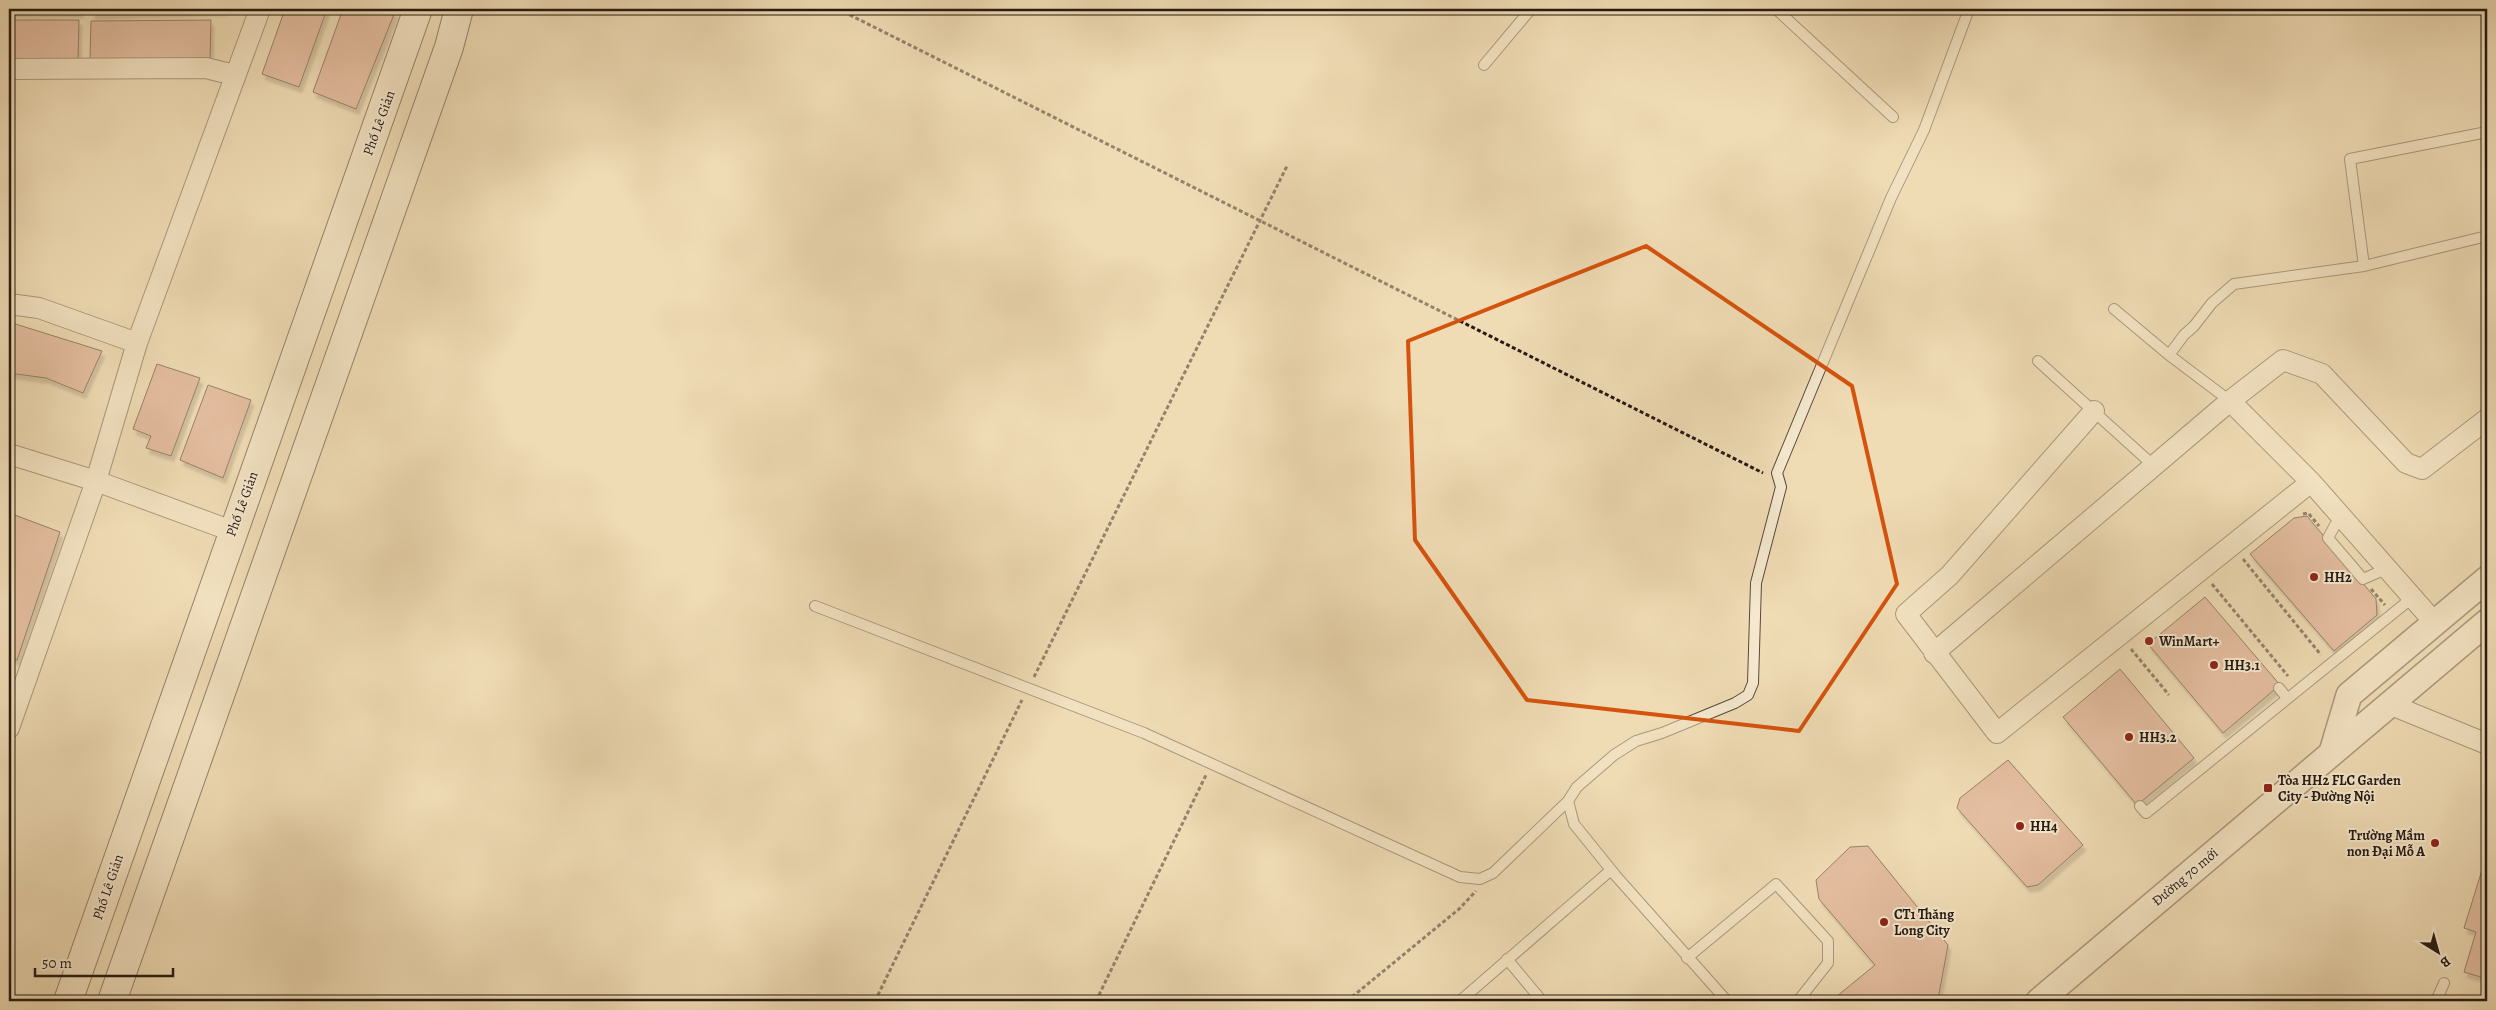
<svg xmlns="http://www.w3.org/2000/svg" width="2496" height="1010" font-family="Alegreya,serif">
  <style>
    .building { fill: #d89c87; stroke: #261a13; filter: url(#shadow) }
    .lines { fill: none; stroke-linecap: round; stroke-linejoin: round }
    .service-casing { stroke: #584a3b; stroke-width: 12 }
    .minor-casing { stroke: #584a3b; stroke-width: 22 }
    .tertiary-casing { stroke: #584a3b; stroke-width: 28 }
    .secondary-casing { stroke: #261a13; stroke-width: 30 }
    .path { stroke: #261a13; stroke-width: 3; stroke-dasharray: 4 2.5; stroke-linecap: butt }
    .service { stroke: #f5e8ce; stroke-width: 10 }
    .minor { stroke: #f5e8ce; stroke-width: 20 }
    .tertiary { stroke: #f5e8ce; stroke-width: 25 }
    .secondary { stroke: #f5e8ce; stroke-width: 28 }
    .marked { fill: none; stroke: #d5530d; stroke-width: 4; stroke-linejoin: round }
    .poi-dot { fill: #8f2418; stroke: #f5e8ce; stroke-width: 2 }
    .labels { text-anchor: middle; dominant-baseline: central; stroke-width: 4; stroke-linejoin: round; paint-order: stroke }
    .street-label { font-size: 14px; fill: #261a13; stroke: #f5e8ce }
    .poi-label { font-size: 14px; font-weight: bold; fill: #261a13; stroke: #f5e8ce; text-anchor: start }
  </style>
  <defs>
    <filter id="shadow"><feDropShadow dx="3" dy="5.5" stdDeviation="1" flood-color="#0004"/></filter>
  </defs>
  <rect width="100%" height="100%" fill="#efdbb4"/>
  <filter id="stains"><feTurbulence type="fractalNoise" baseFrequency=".004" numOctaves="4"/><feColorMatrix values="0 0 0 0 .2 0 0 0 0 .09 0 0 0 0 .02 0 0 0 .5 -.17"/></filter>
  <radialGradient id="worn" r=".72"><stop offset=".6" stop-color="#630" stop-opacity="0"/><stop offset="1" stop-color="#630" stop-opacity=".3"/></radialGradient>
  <!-- building -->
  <path class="building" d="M9 9H80V12H9Z
    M92 9H224V10L92 14Z
    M285 9H327L299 87 262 74Z
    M343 9H387L395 12 356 109 313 92Z
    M9 20H79L78 59 9 60Z
    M211 20 210 59 90 60 91 21Z
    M9 322 102 351 83 393 46 378 9 373Z
    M157 364 200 378 171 456 146 448 151 436 133 429Z
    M208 385 251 400 223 478 180 460Z
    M12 514 60 532 17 660 9 658V523Z
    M2307 516 2376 599 2377 615 2334 651 2250 554 2294 518Z
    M2205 597 2280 685 2223 733 2148 644Z
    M2120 669 2194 758 2137 805 2063 717Z
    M2008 760 2083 845 2038 885 2027 887 1957 808 1960 798Z
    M1868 846 1948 945 1939 994 1931 1001H1831L1875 965 1819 899 1816 880 1850 847Z
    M2487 854V979L2464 972 2476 932 2464 928Z"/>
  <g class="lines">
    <defs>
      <path id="service" d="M1776 9 1893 117
        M1484 65 1531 9
        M2364 266 2350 159 2487 132
        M2114 309 2169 355
        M2038 361 2154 466
        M2230 401 2169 355 2184 335 2194 326 2212 303 2234 284 2364 266 2487 236
        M2340 516 2328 538 2363 579 2386 569
        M815 606 1144 733 1460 877 1480 879 1493 873 1568 801
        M2279 688 2287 698
        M2140 806 2146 813 2412 598
        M1687 958 1776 884 1828 941V963L1798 1001
        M1507 959 1542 1001
        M1460 1001 1611 870
        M1727 1001 1616 876 1574 824 1568 801 1577 787 1614 755 1636 741 1662 733 1735 703 1748 695 1753 683 1756 583 1781 487 1777 473 1891 198 1924 130 1969 9
        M2436 1001 2444 983"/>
      <path id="minor" d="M9 69 206 68 234 75
        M9 304 39 308 137 343
        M2094 411 1950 575 1906 614 1997 733 2311 482 2230 401
        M9 454 96 481 232 531
        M2311 482 2435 623
        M1934 653 2230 401 2283 360 2322 374 2406 463 2422 469 2487 419
        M2389 704 2487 744
        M9 728 96 481 137 343 260 9"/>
      <path id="tertiary" d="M2332 752 2349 695 2487 579
        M2039 1001 2487 622"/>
      <path id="secondary" d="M68 1001 418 9
        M112 1001 449 47 459 9"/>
    </defs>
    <!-- service casing -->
    <use href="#service" class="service-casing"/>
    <!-- minor casing -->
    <use href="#minor" class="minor-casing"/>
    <!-- tertiary casing -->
    <use href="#tertiary" class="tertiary-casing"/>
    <!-- secondary casing -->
    <use href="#secondary" class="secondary-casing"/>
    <!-- path -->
    <path class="path" d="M838 9 1763 473
      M2303 514 2308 513 2319 526
      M2243 559 2321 655
      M2212 584 2288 676
      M2371 589 2385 605
      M2131 649 2169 695
      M1034 677 1287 166
      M875 1001 1022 700
      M1096 1001 1206 775
      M1347 1001 1459 909 1476 891"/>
    <!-- service -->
    <use href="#service" class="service"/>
    <!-- minor -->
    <use href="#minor" class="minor"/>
    <!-- tertiary -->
    <use href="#tertiary" class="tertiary"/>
    <!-- secondary -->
    <use href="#secondary" class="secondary"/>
  </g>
  <!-- marked area -->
  <path d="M0 0H2496V1010H0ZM1646 246 1852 386 1897 584 1799 731 1527 700 1415 540 1408 341Z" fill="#efdbb4" fill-opacity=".55" fill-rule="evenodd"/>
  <path class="marked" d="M1646 246 1852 386 1897 584 1799 731 1527 700 1415 540 1408 341Z"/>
  <!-- markers -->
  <g class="poi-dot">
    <circle cx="2314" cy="577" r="5"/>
    <circle cx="2149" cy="641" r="5"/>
    <circle cx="2214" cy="665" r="5"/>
    <circle cx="2129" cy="737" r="5"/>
    <rect x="2263" y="783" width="10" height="10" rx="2.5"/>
    <circle cx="2020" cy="826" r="5"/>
    <circle cx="2435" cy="843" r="5"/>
    <circle cx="1884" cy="922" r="5"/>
  </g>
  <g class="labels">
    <!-- street labels -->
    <g class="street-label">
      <text transform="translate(379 123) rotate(-70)">Phố Lê Giản</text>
      <text transform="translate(242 504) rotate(-70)">Phố Lê Giản</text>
      <text transform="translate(2185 877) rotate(-40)">Đường 70 mới</text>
      <text transform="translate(108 887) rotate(-71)">Phố Lê Giản</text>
    </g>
    <!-- poi labels -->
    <g class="poi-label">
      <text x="2324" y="577">HH2</text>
      <text x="2159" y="641">WinMart+</text>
      <text x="2224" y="665">HH3.1</text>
      <text x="2139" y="737">HH3.2</text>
      <text x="2278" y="780">Tòa HH2 FLC Garden<tspan x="2278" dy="16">City - Đường Nội</tspan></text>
      <text x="2030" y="826">HH4</text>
      <text x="2425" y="835" text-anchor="end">Trường Mầm<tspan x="2425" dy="16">non Đại Mỗ A</tspan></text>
      <text x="1894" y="914">CT1 Thăng<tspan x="1894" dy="16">Long City</tspan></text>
    </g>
  </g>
  <!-- margin -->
  <rect width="2496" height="1010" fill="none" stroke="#efdbb4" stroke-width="30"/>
  <rect x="10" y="10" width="2476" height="990" fill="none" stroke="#261a13" stroke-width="2.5"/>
  <rect x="15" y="15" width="2466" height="980" fill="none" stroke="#261a13"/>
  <!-- north arrow -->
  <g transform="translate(2438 952) rotate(143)" stroke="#f5e8ce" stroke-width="4" paint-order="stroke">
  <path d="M0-4L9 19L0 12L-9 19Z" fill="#261a13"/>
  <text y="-8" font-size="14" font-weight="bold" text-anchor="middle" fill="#261a13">B</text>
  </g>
  <!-- scale -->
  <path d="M35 968v8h138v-8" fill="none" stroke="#261a13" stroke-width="2.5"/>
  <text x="42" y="968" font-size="15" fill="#261a13" stroke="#f5e8ce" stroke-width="4" paint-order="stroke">50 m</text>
  <rect width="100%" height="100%" filter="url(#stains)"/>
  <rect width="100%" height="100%" fill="url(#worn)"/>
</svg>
